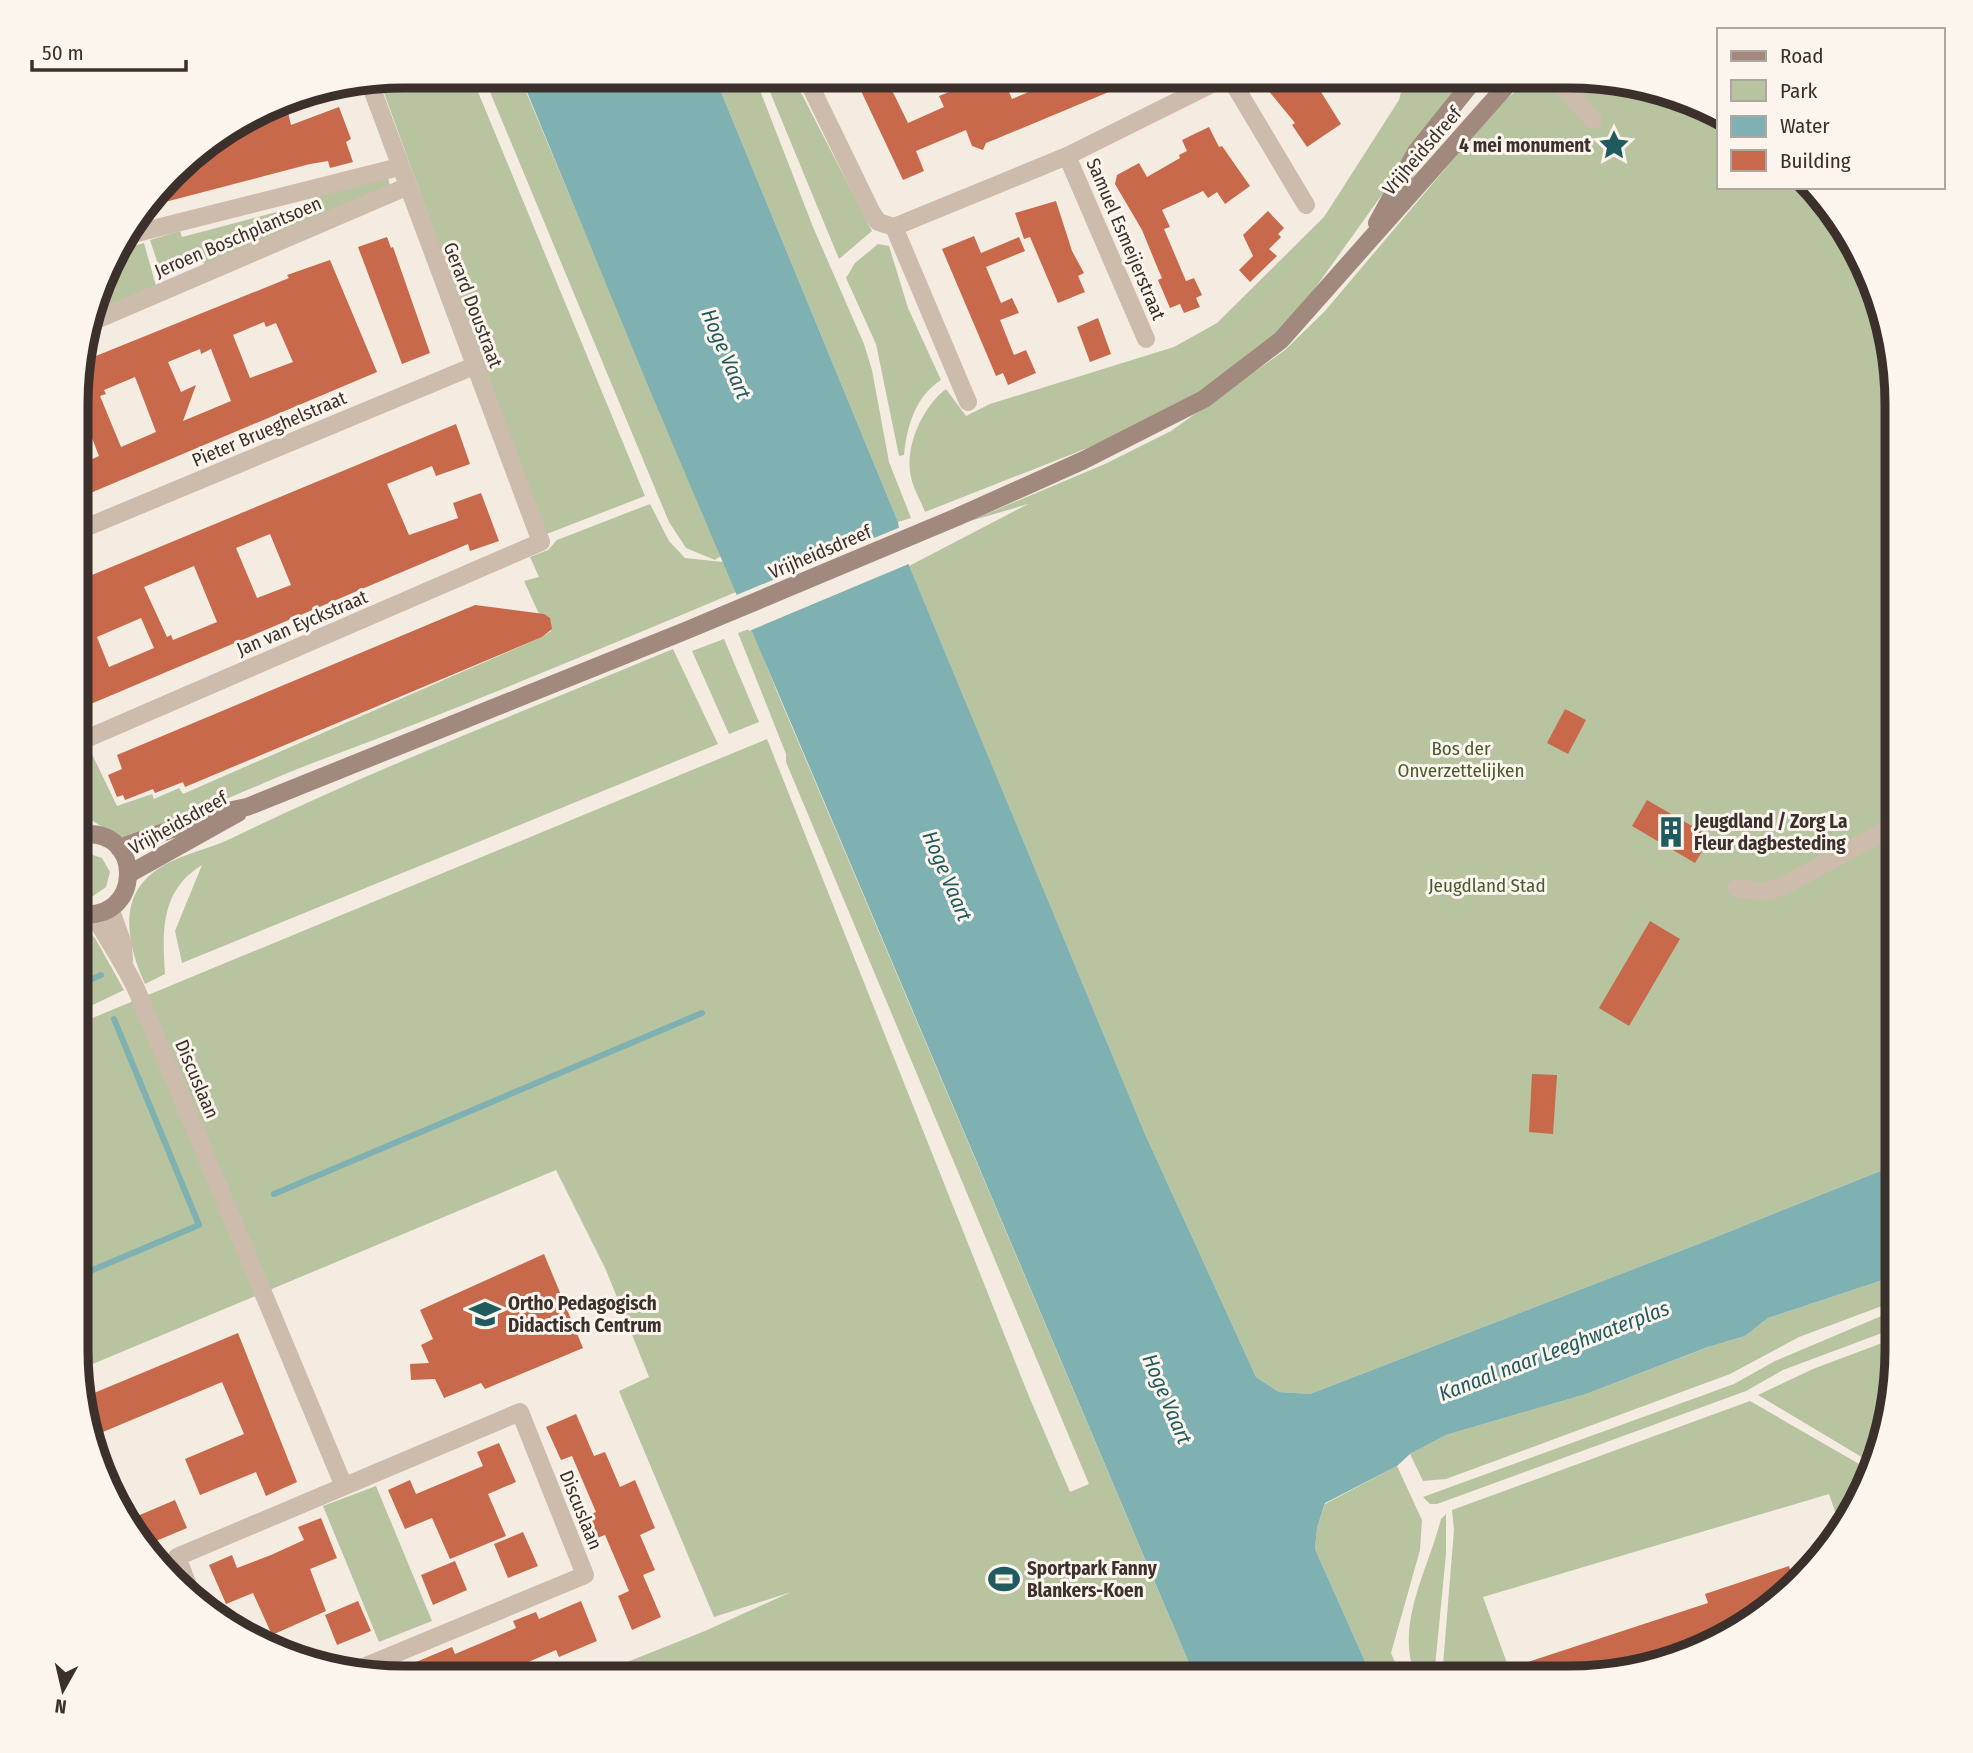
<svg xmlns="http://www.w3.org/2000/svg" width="1973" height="1753" font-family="'Fira Sans Condensed',sans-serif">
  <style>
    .green { fill: #b8c4a0 }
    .water { fill: #7fb0b2 }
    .pier { fill: #f4ebe1 }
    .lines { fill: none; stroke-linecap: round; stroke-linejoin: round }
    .stream { stroke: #7fb0b2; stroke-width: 6 }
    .building { fill: #c8694b; fill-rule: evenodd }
    .minor { stroke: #cdbbac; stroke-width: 18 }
    .secondary { stroke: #a18a7d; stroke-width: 18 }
    .labels { text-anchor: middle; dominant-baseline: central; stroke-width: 6; stroke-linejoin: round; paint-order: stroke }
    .poi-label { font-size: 19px; font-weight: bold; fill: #3b302b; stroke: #fbf5ee; text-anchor: start }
    .street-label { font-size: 19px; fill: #3b302b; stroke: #fbf5ee }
    .park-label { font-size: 19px; fill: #4a5a2e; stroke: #fbf5ee }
    .water-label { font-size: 21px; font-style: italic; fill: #1f5a5e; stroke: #fbf5ee }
    .rim { fill: none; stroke: #3b302b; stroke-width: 9 }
  </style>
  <rect width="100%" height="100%" fill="#f4ebe1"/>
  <!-- green -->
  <path class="green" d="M403 75H471L645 496 544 535 379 79Z
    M483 75H519L721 556 715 560 686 548 669 522Z
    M714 75H754L813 227 864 344 872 370 889 462 911 518 898 522Z
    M763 75H792L872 231 839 259Z
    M1405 76H1467L1298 312 1258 352 1190 400 1090 447 925 512C921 501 913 488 911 477 904 447 923 406 946 389L966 416 990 404 1174 347 1217 323 1324 217 1399 100Z
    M1534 76H1592L1715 109 1719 112V187H1817L1873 277 1897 381 1898 1164 1701 1243 1310 1394 1279 1392 1256 1377 1145 1134 909 566 1028 504 967 522 1105 464 1171 431 1285 350 1325 311 1499 105Z
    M388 178 390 186 206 266 202 261 162 276 150 240 180 231 182 237 318 201 316 195Z
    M144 243 156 286 92 312 115 251Z
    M878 244 889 246 908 308 941 380C915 397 907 426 904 455L899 456 876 344 846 278 855 263Z
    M650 504 669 541 685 558 723 562 736 592C600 649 465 706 326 758 258 783 193 817 123 838 71 812 79 810 79 754L90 750 117 806 152 794 154 799 179 788 183 794 542 637 551 631 550 619 539 614 524 581 539 577 530 557 548 550 557 540Z
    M752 628 777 692 1195 1677 587 1678 705 1631 791 1592 714 1617 619 1391 649 1377 606 1270 556 1170 76 1371 78 1024 767 739 1028 1394 1070 1492 1089 1484 786 762V754L738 633Z
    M724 639 759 722 729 734 692 651Z
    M673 649 718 744 182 963 175 931 202 865C161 890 162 930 165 974L145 984C131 953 118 908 145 880 167 856 203 852 230 839 374 769 525 711 673 649Z
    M87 853 102 858 110 872 106 887 93 896 78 894 79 855Z
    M78 924 95 938 124 990 78 1012Z
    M1898 1275V1300L1799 1337 1730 1374 1446 1479 1423 1481 1410 1454 1446 1435 1586 1394 1711 1346 1745 1336 1768 1318Z
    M1898 1309V1327L1783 1370 1746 1391 1437 1504H1430L1423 1497 1734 1384 1775 1361Z
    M1898 1337 1875 1465 1758 1395 1813 1369Z
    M1750 1401 1873 1472 1839 1523 1829 1494 1483 1597 1512 1677H1442L1454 1530 1452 1510Z
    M1397 1466 1422 1520 1420 1550 1391 1653 1401 1677H1372L1315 1549 1317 1528 1325 1504Z
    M376 1486 432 1621 379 1642 323 1506Z
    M1446 1514V1554L1434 1677H1416C1394 1626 1428 1570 1441 1519Z"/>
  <!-- water -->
  <path class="water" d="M520 75H714L898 522 903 551 1145 1134 1256 1377 1279 1392 1310 1394 1701 1243 1898 1164V1275L1768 1318 1745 1336 1708 1347 1586 1394 1446 1435 1410 1454 1397 1466 1325 1503 1317 1528 1315 1549 1372 1677H1195L649 388Z"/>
  <!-- pier -->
  <path class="pier" d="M903 526 911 563 749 631 734 596Z"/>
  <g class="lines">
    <!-- stream -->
    <path class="stream" d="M78 985 101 975
      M274 1194 702 1013
      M76 1277 199 1225 114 1019"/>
  </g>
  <!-- building -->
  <path class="building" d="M854 76H885L908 123 944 107 939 96 990 76H1002L1012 99 1067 76H1147L996 139 986 143 983 150 972 146 966 130 916 151 924 171 903 180Z
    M1286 76H1311L1341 124 1307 147 1292 125 1295 123 1268 90Z
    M285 100 291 125 339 107 351 139 346 142 353 162 330 168 328 161 310 164 146 207 187 156Z
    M1209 127 1219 147 1222 146 1250 186 1225 204 1217 192 1208 198 1203 191 1162 210 1170 227 1164 229 1186 281 1194 278 1202 295 1196 298 1200 307 1184 313 1180 304 1170 308 1158 280 1162 278 1158 269 1142 230 1115 184 1117 175 1139 163 1147 177 1180 158 1179 155 1187 151 1182 140Z
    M1056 201 1072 251 1084 273 1078 276 1085 292 1058 303 1030 237 1024 239 1015 213Z
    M1268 211 1284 228 1278 234 1281 237 1269 249 1277 256 1250 282 1239 270 1253 256 1243 235Z
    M974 236 981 253 1019 237 1025 251 986 267 1001 303 1012 298 1019 313 1000 320 1014 355 1026 350 1036 373 1008 385 1003 373 996 376 942 249Z
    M387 237 391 248 393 247 430 353 402 364 358 247Z
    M330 260 377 372 81 497V464L99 456 81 410V362L289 278 287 275ZM264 322 266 327 276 323 293 362 250 378 233 335ZM200 349 201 354 211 349 231 401 183 421 196 385 181 392 168 362ZM135 377 156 432 121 447 100 396 106 394 104 390Z
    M1098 318 1111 354 1090 362 1077 327Z
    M456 424 470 464 436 476 432 466 387 484 409 535 458 518 453 503 481 493 499 541 470 551 468 544 86 706 84 701 80 703V679L90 675 80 651V580ZM270 534 291 585 257 598 236 548ZM194 566 217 622 173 640 171 635 167 637 144 587ZM141 618 154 648 109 667 97 637Z
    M475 605 544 614 550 618 552 629 542 637 185 787 183 782 155 793 153 789 125 800 123 795 117 797 108 775 122 769 117 755Z
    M1565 709 1586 720 1568 754 1547 743Z
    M1647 800 1711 837 1695 863 1632 826Z
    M1650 921 1680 939 1629 1026 1599 1008Z
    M1532 1074 1557 1075 1553 1134 1529 1132Z
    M544 1254 583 1348 485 1389 481 1383 444 1398 435 1379 411 1380 410 1364 429 1363 421 1345 433 1339 420 1310Z
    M238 1333 297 1482 266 1496 256 1472 200 1495 185 1459 244 1434 222 1382 91 1437 82 1398Z
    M576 1414 594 1456 605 1452 620 1487 635 1480 655 1528 640 1535 655 1570 643 1575 661 1617 632 1630 618 1596 629 1591 605 1535 589 1541 580 1519 596 1512 572 1456 561 1460 546 1427Z
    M499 1443 516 1482 488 1494 506 1536 450 1559 432 1518 405 1529 388 1490 410 1480 416 1494 483 1466 477 1452Z
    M175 1500 187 1528 144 1546 128 1520Z
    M321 1518 337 1558 310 1569 326 1611 272 1635 253 1593 226 1604 209 1565 232 1555 237 1568 271 1555 304 1540 298 1527Z
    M523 1532 538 1566 508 1578 494 1544Z
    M455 1561 467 1590 433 1605 421 1575Z
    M1789 1566 1795 1584 1786 1596 1748 1620 1573 1677H1492L1491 1674 1708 1603 1705 1594Z
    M358 1601 371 1631 337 1645 325 1615Z
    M581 1601 597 1641 559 1657 556 1650 526 1663 532 1678H403L387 1674 452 1647 455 1654 486 1641 516 1628 513 1621 536 1612 539 1619Z"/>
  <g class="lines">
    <!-- minor -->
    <path class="minor" d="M805 75 871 211 878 222 894 227
      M1229 76 1306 205
      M1554 76 1593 120
      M1067 156 1146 339
      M121 237 399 167
      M87 324 406 187
      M968 402 894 227 1067 156 1228 76
      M80 530 474 366
      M79 742 541 542 369 81
      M1736 888 1765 892 1783 886 1887 830 1897 829
      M110 908 123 944 124 961
      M94 915C108 941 125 964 137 991L343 1484
      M191 1593 177 1557 520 1412 585 1575 361 1668"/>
    <!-- secondary -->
    <path class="secondary" d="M1377 223 1416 152 1477 76
      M119 848 218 813 247 807 685 631 957 517 1084 460 1204 399 1281 340 1515 76
      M129 874 238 813
      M78 913C143 926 146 824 79 835"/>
  </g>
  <!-- icons -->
  <defs>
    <symbol id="sight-bare" viewBox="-9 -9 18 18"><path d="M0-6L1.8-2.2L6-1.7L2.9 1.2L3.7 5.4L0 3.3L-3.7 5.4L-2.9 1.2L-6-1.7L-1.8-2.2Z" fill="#1f5a5e" stroke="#fbf5ee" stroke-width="2.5" paint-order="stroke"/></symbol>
    <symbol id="building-bare" viewBox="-9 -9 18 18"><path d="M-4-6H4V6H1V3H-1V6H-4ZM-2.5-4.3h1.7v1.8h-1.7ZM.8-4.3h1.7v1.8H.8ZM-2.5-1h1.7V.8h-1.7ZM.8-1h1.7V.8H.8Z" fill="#1f5a5e" stroke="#fbf5ee" stroke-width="2.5" paint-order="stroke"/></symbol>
    <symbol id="university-bare" viewBox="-9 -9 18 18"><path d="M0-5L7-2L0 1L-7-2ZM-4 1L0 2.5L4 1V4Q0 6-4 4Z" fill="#1f5a5e" stroke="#fbf5ee" stroke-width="2.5" paint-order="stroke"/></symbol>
    <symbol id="stadium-bare" viewBox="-9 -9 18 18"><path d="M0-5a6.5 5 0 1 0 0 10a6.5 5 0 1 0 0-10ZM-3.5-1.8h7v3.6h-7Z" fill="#1f5a5e" stroke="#fbf5ee" stroke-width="2.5" paint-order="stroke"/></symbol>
  </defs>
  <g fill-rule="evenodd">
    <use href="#sight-bare" x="1592" y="123" width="44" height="44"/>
    <use href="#building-bare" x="1649" y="810" width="44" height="44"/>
    <use href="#university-bare" x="463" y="1292" width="44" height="44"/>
    <use href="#stadium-bare" x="982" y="1557" width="44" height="44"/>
  </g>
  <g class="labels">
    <!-- poi labels -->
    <g class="poi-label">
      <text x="1591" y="145" text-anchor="end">4 mei monument</text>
      <text x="1694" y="821">Jeugdland / Zorg La<tspan x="1694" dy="22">Fleur dagbesteding</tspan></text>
      <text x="508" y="1303">Ortho Pedagogisch<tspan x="508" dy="22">Didactisch Centrum</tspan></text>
      <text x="1027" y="1568">Sportpark Fanny<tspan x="1027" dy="22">Blankers-Koen</tspan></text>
    </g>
    <!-- street labels -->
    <g class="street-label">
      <text transform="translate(1422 151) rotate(-49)">Vrijheidsdreef</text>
      <text transform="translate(238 237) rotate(-23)">Jeroen Boschplantsoen</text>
      <text transform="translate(1126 239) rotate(67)">Samuel Esmeijerstraat</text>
      <text transform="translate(473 305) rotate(69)">Gerard Doustraat</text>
      <text transform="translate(269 429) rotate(-23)">Pieter Brueghelstraat</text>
      <text transform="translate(820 552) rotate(-23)">Vrijheidsdreef</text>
      <text transform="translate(302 623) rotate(-23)">Jan van Eyckstraat</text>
      <text transform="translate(178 823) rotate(-29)">Vrijheidsdreef</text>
      <text transform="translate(197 1079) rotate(67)">Discuslaan</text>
      <text transform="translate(581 1510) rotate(68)">Discuslaan</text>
    </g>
    <!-- park labels -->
    <g class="park-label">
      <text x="1461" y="748">Bos der<tspan x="1461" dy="22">Onverzettelijken</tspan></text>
      <text x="1487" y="885">Jeugdland Stad</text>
    </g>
    <!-- water labels -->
    <g class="water-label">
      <text transform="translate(726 354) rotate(67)">Hoge Vaart</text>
      <text transform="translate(947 876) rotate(67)">Hoge Vaart</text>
      <text transform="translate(1554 1351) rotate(-21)">Kanaal naar Leeghwaterplas</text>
      <text transform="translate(1167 1399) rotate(67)">Hoge Vaart</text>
    </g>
  </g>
  <!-- crop -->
  <path d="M0 0H1973V1753H0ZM404 88H1569A316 316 0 0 1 1885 404V1350A316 316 0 0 1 1569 1666H404A316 316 0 0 1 88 1350V404A316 316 0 0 1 404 88Z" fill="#fbf5ee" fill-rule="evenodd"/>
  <path class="rim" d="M404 88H1569A316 316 0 0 1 1885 404V1350A316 316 0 0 1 1569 1666H404A316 316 0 0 1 88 1350V404A316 316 0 0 1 404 88Z"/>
  <!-- legend -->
  <rect x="1717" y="28" width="228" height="161" fill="#fbf5ee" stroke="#aea6a0" stroke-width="2"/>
  <rect x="1731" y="51" width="35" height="10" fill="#a18a7d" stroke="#aea6a0" stroke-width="2"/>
  <text x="1780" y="63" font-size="21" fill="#3b302b">Road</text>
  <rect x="1731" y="80" width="35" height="21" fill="#b8c4a0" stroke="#aea6a0" stroke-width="2"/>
  <text x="1780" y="98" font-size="21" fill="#3b302b">Park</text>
  <rect x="1731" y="116" width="35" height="21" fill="#7fb0b2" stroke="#aea6a0" stroke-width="2"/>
  <text x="1780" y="133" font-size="21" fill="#3b302b">Water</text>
  <rect x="1731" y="150" width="35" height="21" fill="#c8694b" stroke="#aea6a0" stroke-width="2"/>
  <text x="1780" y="168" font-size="21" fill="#3b302b">Building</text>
  <!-- north arrow -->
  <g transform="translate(63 1690) rotate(188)" stroke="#fbf5ee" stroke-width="5" paint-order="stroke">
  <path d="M0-5L12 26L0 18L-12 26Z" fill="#3b302b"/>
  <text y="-10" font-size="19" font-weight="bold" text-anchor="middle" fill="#3b302b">N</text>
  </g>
  <!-- scale -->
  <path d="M32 60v10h154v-10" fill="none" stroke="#3b302b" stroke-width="3.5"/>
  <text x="42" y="60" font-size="21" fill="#3b302b" stroke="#fbf5ee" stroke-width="5" paint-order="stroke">50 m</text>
</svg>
